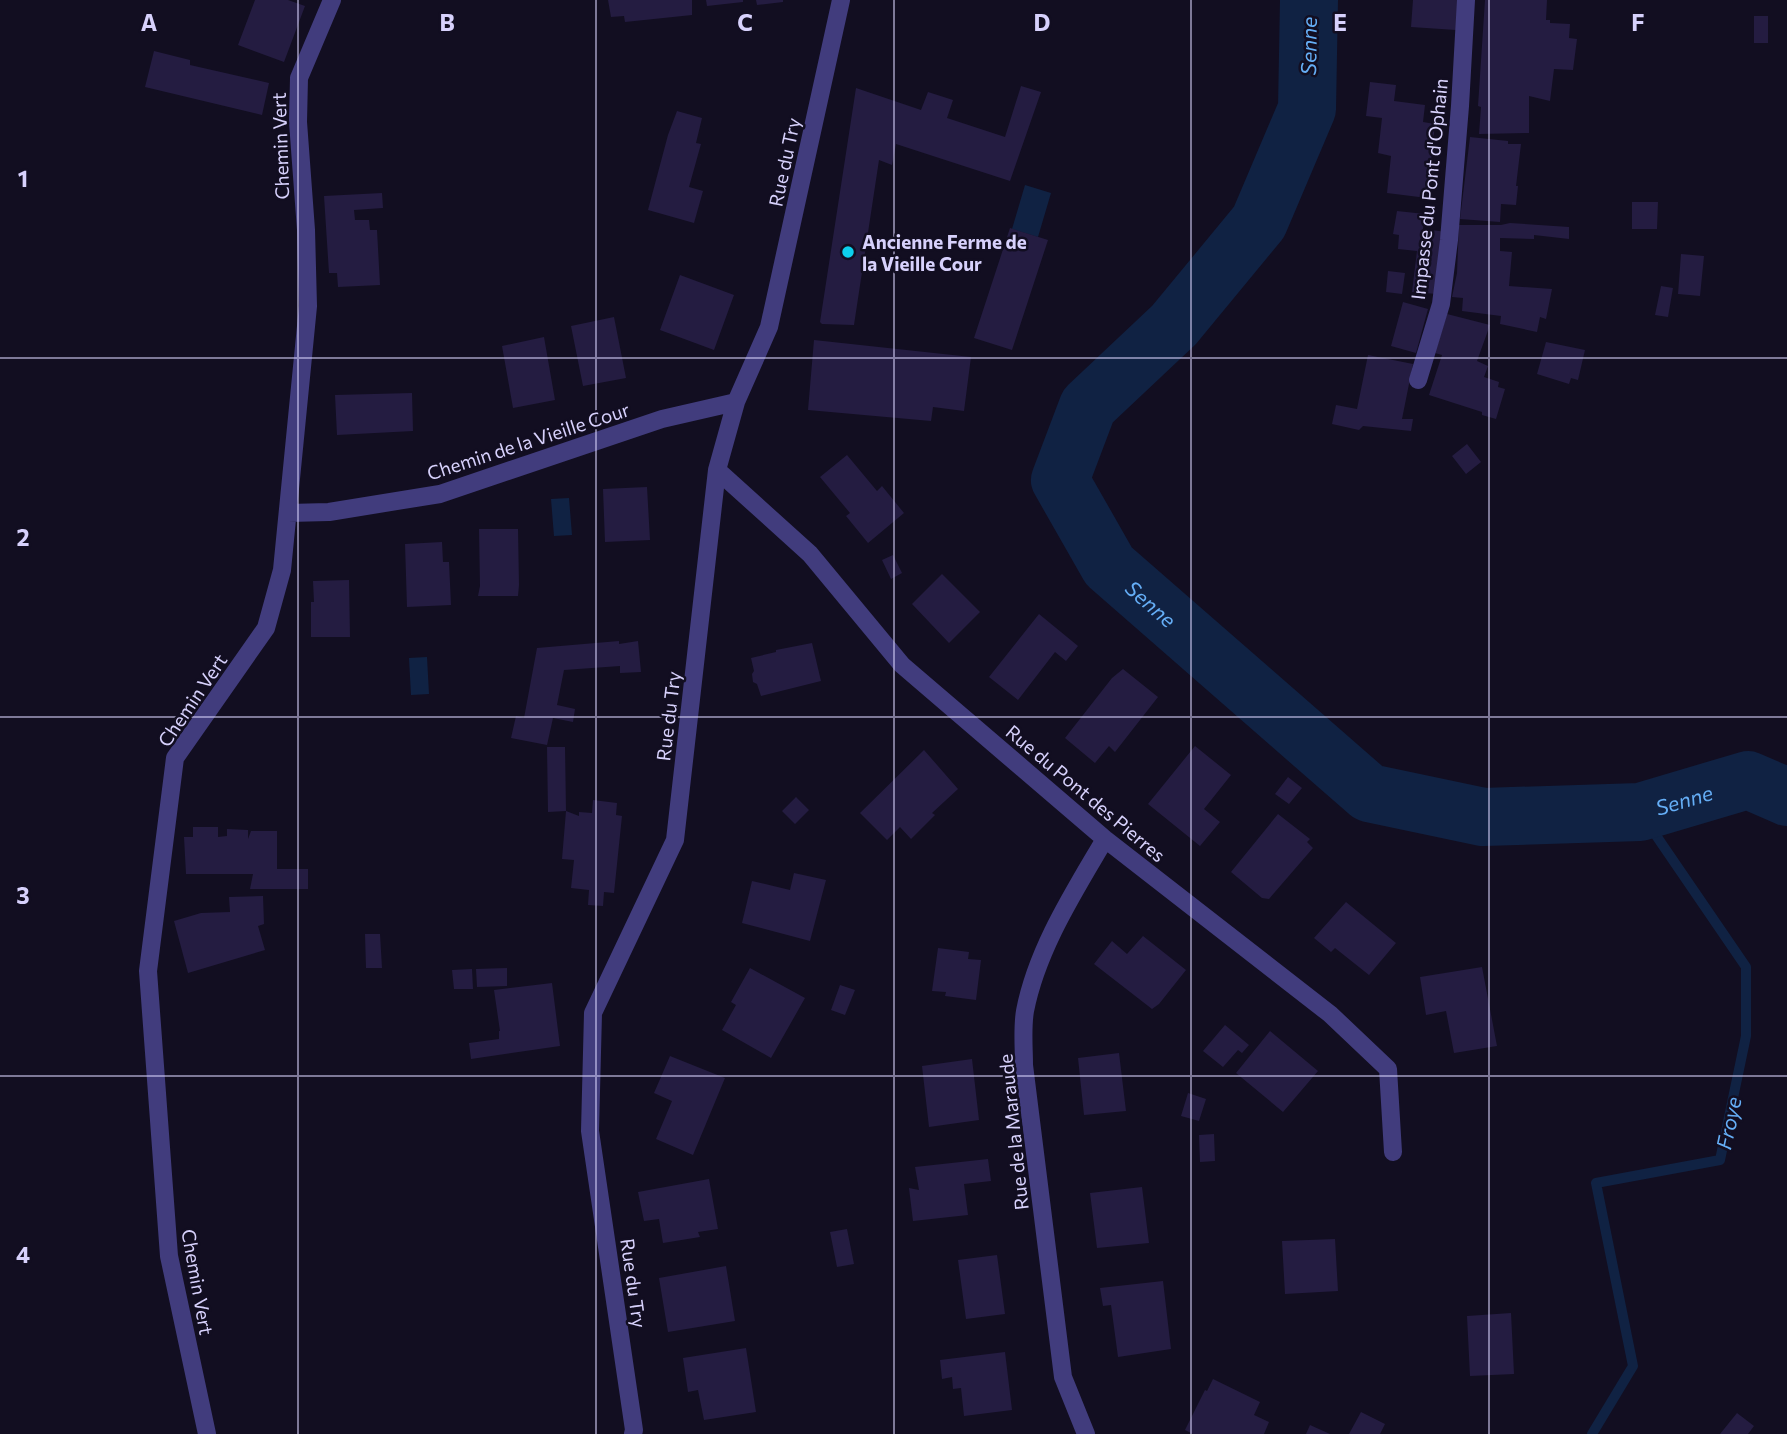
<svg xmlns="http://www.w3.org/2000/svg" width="1787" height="1434" font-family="Commissioner,sans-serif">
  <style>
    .water { fill: #102243 }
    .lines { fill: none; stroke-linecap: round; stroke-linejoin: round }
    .stream { stroke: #102243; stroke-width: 10 }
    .river { stroke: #102243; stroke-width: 58 }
    .building { fill: #241c41 }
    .minor { stroke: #413c7d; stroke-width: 18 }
    .grid { fill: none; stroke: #d7d1fc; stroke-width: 2; stroke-opacity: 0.55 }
    .poi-dot { fill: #0dcfec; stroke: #120e21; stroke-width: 2.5 }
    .labels { text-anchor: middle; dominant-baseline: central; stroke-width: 5; stroke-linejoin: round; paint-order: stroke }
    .street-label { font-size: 19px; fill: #d7d1fc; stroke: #120e21 }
    .poi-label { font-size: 19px; font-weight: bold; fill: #d7d1fc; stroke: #120e21; text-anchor: start }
    .water-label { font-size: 21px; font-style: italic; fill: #65aef6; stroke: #120e21 }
    .grid-label { font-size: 23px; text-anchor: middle; font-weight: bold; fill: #d7d1fc; stroke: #120e21; stroke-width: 5; stroke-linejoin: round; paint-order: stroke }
  </style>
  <rect width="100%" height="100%" fill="#120e21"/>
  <!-- water -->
  <path class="water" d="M1025 185 1051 193 1038 237 1012 229Z
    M569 498 572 535 554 536 551 499Z
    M427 657 429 694 411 695 409 658Z"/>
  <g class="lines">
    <!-- stream -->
    <path class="stream" d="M1592 1434 1633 1366 1596 1183 1720 1160 1746 1036V967L1640 812"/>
    <!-- river -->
    <path class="river" id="s1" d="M1309 0 1307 109 1259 222 1174 325 1088 406 1060 480 1109 566 1369 793 1483 817 1640 812 1748 780 1787 797"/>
  </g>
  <!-- building -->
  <path class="building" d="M255 0H288L305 6 284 62 238 45Z
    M608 0H692V15L625 22 624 16 611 17Z
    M706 0H743V2L707 6Z
    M756 0H783V2L757 5Z
    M1413 0H1458L1456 30 1411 27Z
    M1485 0H1547L1546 20H1550V23L1570 24 1569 38 1577 39 1573 70 1554 69 1550 101 1529 96V133L1479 134 1481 107 1478 106Z
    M1754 16H1768V43H1754Z
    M154 51 190 60V65L269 83 262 115 145 87Z
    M1370 82 1396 85 1394 101 1425 105 1423 122 1435 124 1427 198 1387 193 1391 156 1378 153 1382 118 1366 116Z
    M1021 86 1041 92 1010 181 896 144 892 165 879 160 854 325 822 324 820 322 856 88 921 110 928 92 953 100 947 118 1005 137Z
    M677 111 702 118 696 143 701 144 689 187 703 191 694 223 648 210 668 135Z
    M1470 137 1508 141V144H1521L1516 186H1518L1516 205 1501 204 1500 222 1460 219Z
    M382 193 383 208 354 210 355 220H369L370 230H377L380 285 338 287 337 273H329L324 196Z
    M1632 202H1658L1657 229H1632Z
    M1397 211 1425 214 1423 229 1447 232 1437 294 1412 292 1417 251 1398 249 1399 235 1393 234Z
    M1510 223 1569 227V239L1534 235V239L1500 238V251L1512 252 1509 286 1552 289 1546 319 1540 317 1537 332 1500 324 1501 316 1462 311 1463 298 1452 297 1457 273 1459 225H1501Z
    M1010 228 1048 240 1012 350 974 338Z
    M1681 254 1704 256 1700 296 1678 294Z
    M1388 271 1405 273 1402 294 1386 292Z
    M680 275 734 295 714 350 660 330Z
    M1661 286 1673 288 1668 317 1655 315Z
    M1403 302 1428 309 1416 353 1391 346Z
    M1447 314 1490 325 1477 361 1488 366 1484 377 1499 382 1498 387 1505 389 1496 419 1482 415V412L1429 395 1442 355 1435 353Z
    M614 317 626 378 583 386 571 326Z
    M544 337 555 400 513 408 502 346Z
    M814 340 971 357 964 411 933 407 931 421 808 410Z
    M1546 342 1585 350 1578 380 1571 378 1569 384 1537 374Z
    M1368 355 1413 364 1402 419H1413L1411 431 1363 426 1359 430 1332 424 1336 405 1357 409Z
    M412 393 413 431 337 435 335 395Z
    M1467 444 1481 462 1466 474 1452 456Z
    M847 455 877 491 882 486 904 513 868 543 846 516 850 513 820 477Z
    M647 487 650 540 605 542 603 489Z
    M479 529H518L519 585 518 596H478L480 586Z
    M442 542 443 562H449L451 605 407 607 405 544Z
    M893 555 902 573 891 579 882 560Z
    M942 574 980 612 949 643 912 604Z
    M349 580 350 637H311V602H314L313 581Z
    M1039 614 1078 646 1066 661 1055 652 1018 700 989 677Z
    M619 641V644L638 641 641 672 620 673V666L564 670 557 705 575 709 573 722 553 718 547 745 511 738 516 716 524 718 537 648Z
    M812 643 821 681 761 696 757 684 753 682 752 674 754 671 751 658 776 652V650Z
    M1123 669 1158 697 1115 752 1109 746 1095 763 1065 738 1112 678Z
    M1195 746 1231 775 1204 809 1220 822 1200 846 1148 804Z
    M547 747H565L566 811 548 812Z
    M924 750 958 789 932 813 935 815 911 839 900 827 887 840 860 813Z
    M1288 777 1302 788 1289 804 1275 794Z
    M796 797 809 810 795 824 782 811Z
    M593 800 617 803 616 815 622 816 614 893 604 892 603 906 588 905 589 890 571 888 574 860 562 859 566 811 579 816V812L592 813Z
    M1278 814 1310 839 1307 842 1313 848 1269 899 1262 898 1231 872Z
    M193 827H218V837L227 836V829L248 830V839L251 831H277V869H308V889H250L253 874H186L184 837H193Z
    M794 873 826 880 810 941 742 923 752 881 790 890Z
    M263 896 264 924 258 926 265 950 188 973 174 921 201 913 230 912 229 897Z
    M1346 902 1396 943 1369 975 1335 948 1331 952 1314 938Z
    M365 934H380L382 968H366Z
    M1143 936 1186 970 1159 1004 1152 1009 1094 964 1112 941 1127 954Z
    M938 948 969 952 968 959 981 960 976 1000 945 996 946 992 932 991Z
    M1482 967 1497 1046 1454 1053 1446 1011 1426 1015 1420 977Z
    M507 968V986L477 987 476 969Z
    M750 968 805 998 771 1058 722 1030 736 1005 731 1002Z
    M472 969 473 989H454L452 970Z
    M552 983 560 1046 471 1059 469 1043 499 1039V1031H500L494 990Z
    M840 985 855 990 845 1015 831 1010Z
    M1225 1025 1249 1045 1242 1053 1238 1050 1223 1067 1203 1051Z
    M1270 1031 1318 1071 1283 1112 1236 1073Z
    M1119 1053 1126 1111 1084 1115 1078 1058Z
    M670 1056 725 1078 693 1155 656 1139 672 1101 654 1093Z
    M972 1059 979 1120 929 1127 922 1066Z
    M1188 1093 1206 1099 1199 1121 1181 1116Z
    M1214 1134 1215 1161 1200 1162 1199 1135Z
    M988 1159 991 1181 964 1184 968 1215 913 1221 909 1188 919 1190 915 1167Z
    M709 1179 718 1229 698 1232 700 1237 663 1243 659 1219 644 1221 638 1192Z
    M1142 1187 1149 1243 1097 1248 1090 1193Z
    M847 1229 854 1264 837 1267 830 1232Z
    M1335 1239 1338 1291 1285 1294 1282 1241Z
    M997 1255 1005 1314 966 1319 958 1260Z
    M726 1266 735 1321 668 1332 659 1278Z
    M1163 1281 1171 1349 1118 1357 1111 1305 1103 1306 1100 1288Z
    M1511 1313 1514 1374 1470 1376 1467 1316Z
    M746 1348 756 1412 704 1420 698 1390 688 1392 683 1358Z
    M1005 1352 1012 1410 964 1416 961 1388 953 1389 952 1377 942 1379 940 1360Z
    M1213 1379 1260 1402 1254 1415 1269 1422 1264 1434H1193L1185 1430 1205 1390 1207 1391Z
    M1361 1412 1385 1424 1380 1434H1349Z
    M1737 1413 1754 1426 1748 1434H1720Z
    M1310 1425 1330 1434H1306Z"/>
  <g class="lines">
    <!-- minor -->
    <path class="minor" d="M1418 380 1441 304 1449 240 1460 106 1466 0
      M717 470 810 554 902 665 1105 839 1330 1014 1388 1069 1393 1152
      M288 513 329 512 440 494 662 419 736 402
      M207 1434 169 1256 148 971 175 758 266 628 282 570 308 306 306 230 298 122 299 78 332 0
      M633 1434 634 1430 590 1131 593 1013 675 840 717 470 736 402 769 327 841 0
      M1086 1434 1063 1377 1024 1065C1024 1048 1022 1028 1025 1011 1037 949 1074 892 1105 839"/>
  </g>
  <!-- grid -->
  <path class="grid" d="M298 0V1434M596 0V1434M894 0V1434M1191 0V1434M1489 0V1434M0 358H1787M0 717H1787M0 1076H1787"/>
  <!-- markers -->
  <circle class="poi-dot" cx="848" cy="252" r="7"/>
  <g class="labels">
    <!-- street labels -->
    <g class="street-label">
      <text transform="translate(280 146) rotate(-92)">Chemin Vert</text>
      <text transform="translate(784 162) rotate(-78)">Rue du Try</text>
      <text transform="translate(1429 189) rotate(-84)">Impasse du Pont d'Ophain</text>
      <text transform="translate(528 441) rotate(-18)">Chemin de la Vieille Cour</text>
      <text transform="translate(192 700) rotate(-56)">Chemin Vert</text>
      <text transform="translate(668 716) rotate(-83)">Rue du Try</text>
      <text transform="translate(1086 793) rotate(40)">Rue du Pont des Pierres</text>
      <text transform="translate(1013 1132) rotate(-96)">Rue de la Maraude</text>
      <text transform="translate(198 1282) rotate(80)">Chemin Vert</text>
      <text transform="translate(634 1283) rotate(82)">Rue du Try</text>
    </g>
    <!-- poi labels -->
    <g class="poi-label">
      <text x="862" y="241">Ancienne Ferme de<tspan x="862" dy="22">la Vieille Cour</tspan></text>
    </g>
    <!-- water labels -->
    <g class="water-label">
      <text transform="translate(1308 46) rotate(-89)">Senne</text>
      <text stroke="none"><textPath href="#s1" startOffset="718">Senne</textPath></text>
      <text stroke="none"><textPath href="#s1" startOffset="1326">Senne</textPath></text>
      <text transform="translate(1728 1123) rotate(-78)">Froye</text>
    </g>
  </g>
  <g class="grid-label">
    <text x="149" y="31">A</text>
    <text x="447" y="31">B</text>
    <text x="745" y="31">C</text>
    <text x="1042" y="31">D</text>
    <text x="1340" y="31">E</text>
    <text x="1638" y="31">F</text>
    <text x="23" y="187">1</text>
    <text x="23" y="546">2</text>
    <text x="23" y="904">3</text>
    <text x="23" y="1263">4</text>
  </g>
</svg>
